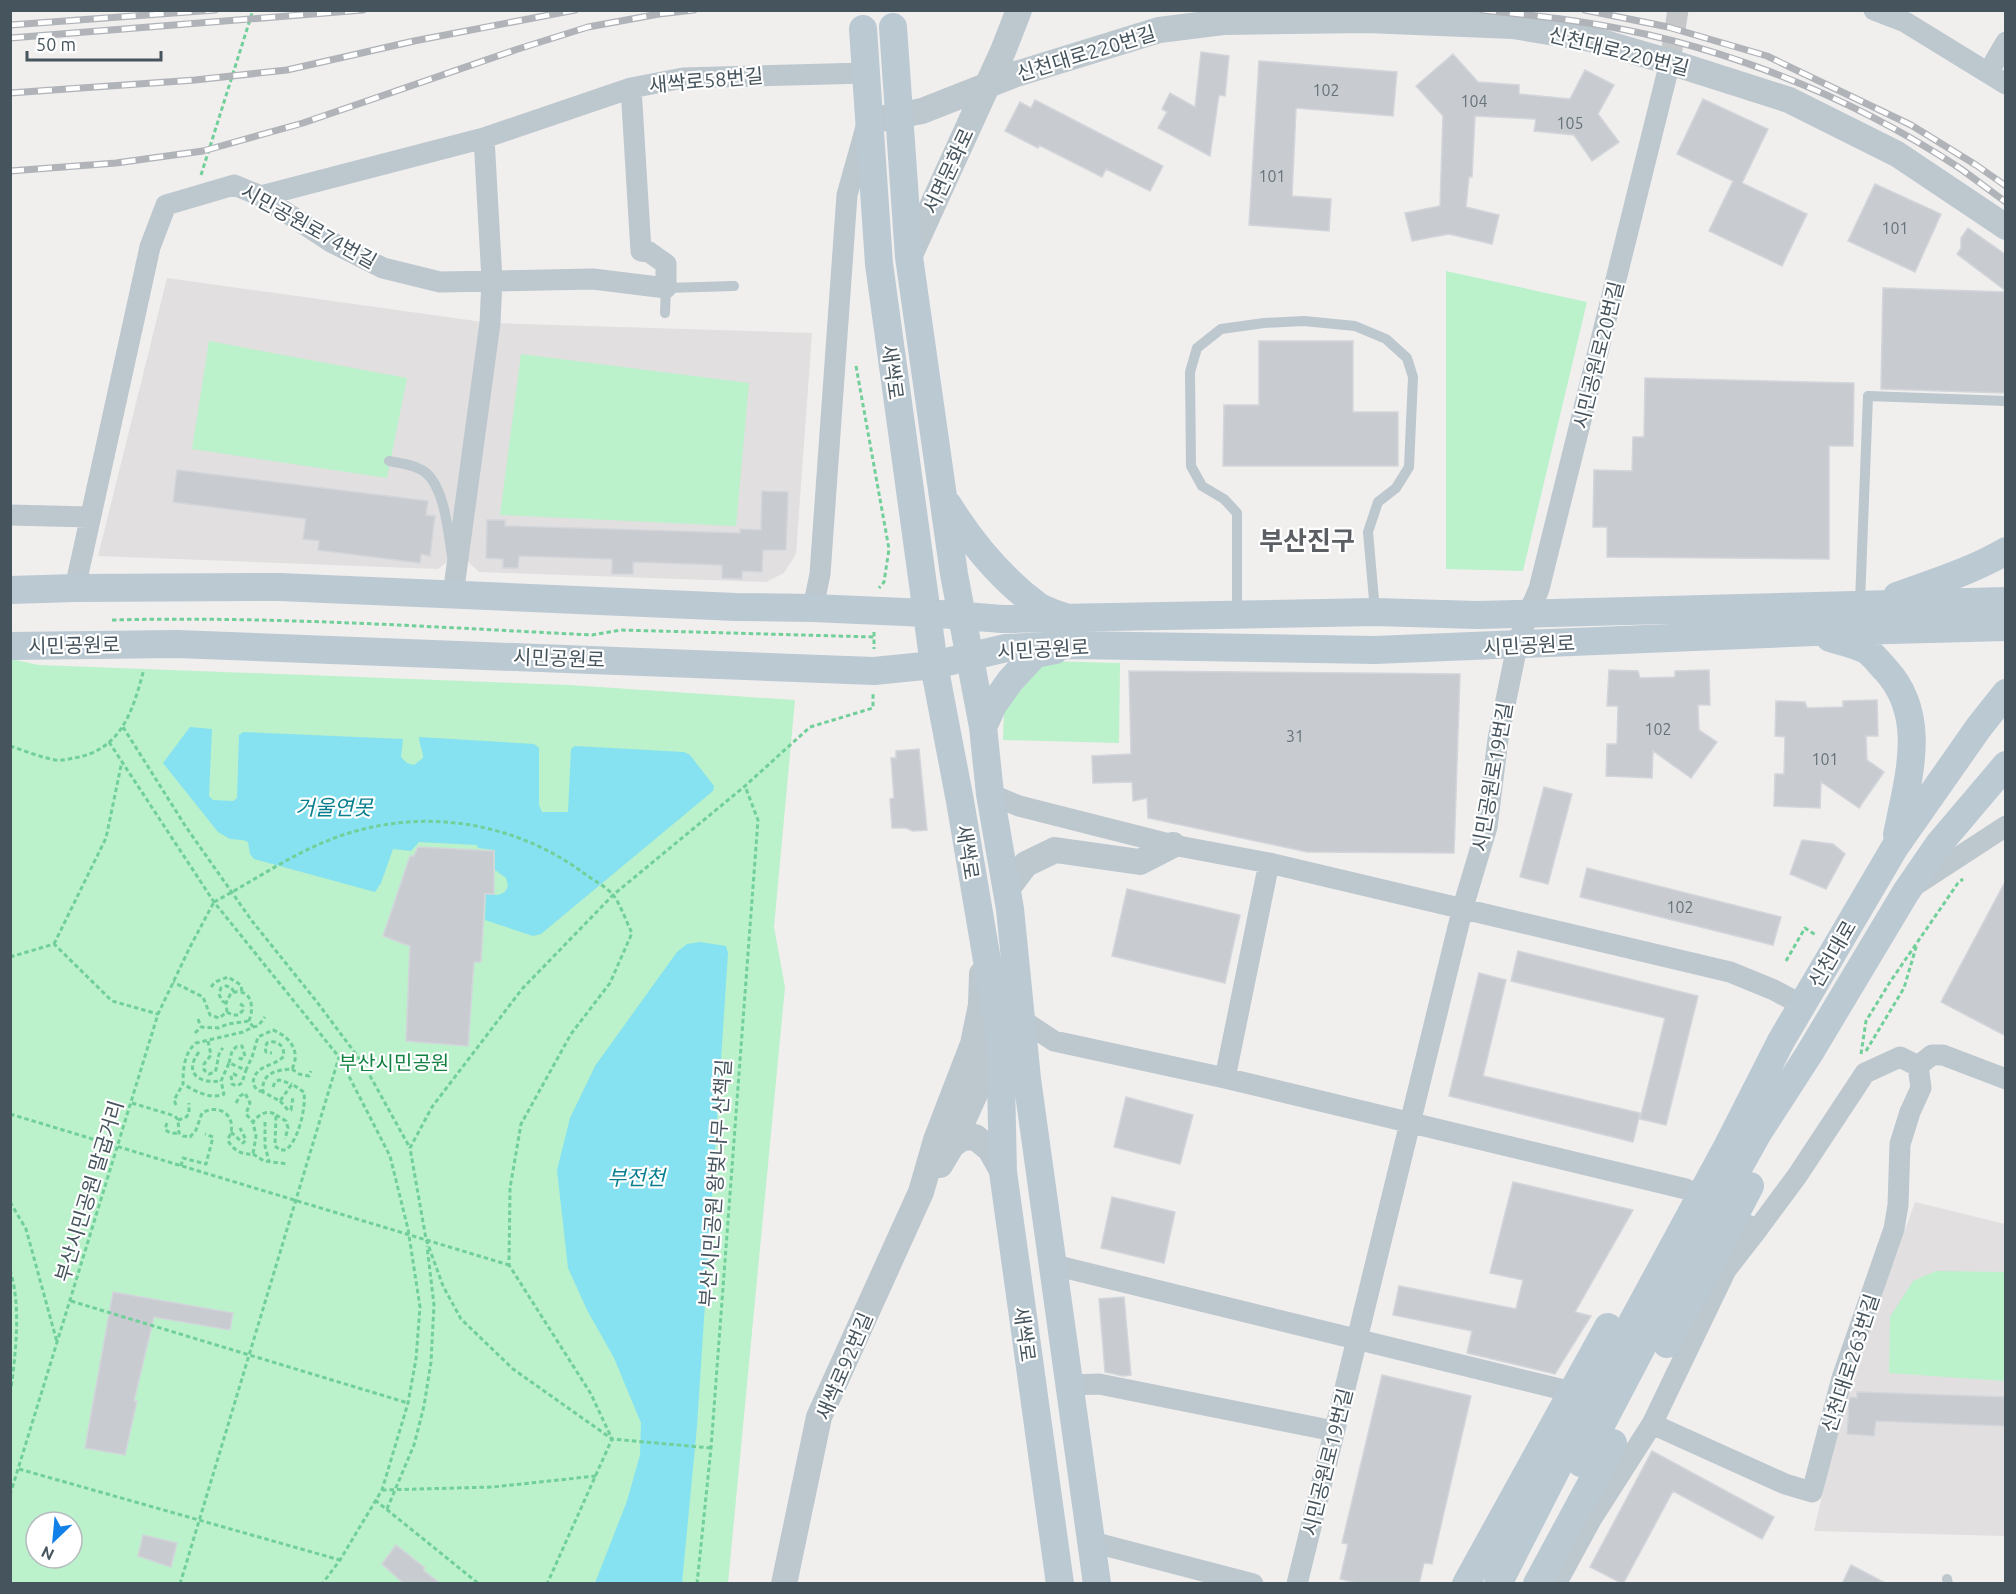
<svg xmlns="http://www.w3.org/2000/svg" width="2016" height="1594" font-family="Ubuntu,'Noto Sans KR',sans-serif">
  <style>
    .education { fill: #e2dfe0 }
    .green { fill: #bbf1cb; fill-rule: evenodd }
    .water { fill: #86e2f0 }
    .building { fill: #c8ccd1; stroke: #d2d5da; stroke-width: 1.5 }
    .lines { fill: none; stroke-linecap: round; stroke-linejoin: round }
    .minor-tunnel { stroke: #c6c8ca; stroke-width: 21; stroke-dasharray: 21 10; stroke-linecap: butt }
    .path { stroke: #71d099; stroke-width: 3; stroke-dasharray: 4.5 3; stroke-linecap: butt }
    .service { stroke: #bcc7ce; stroke-width: 10 }
    .minor { stroke: #bcc7ce; stroke-width: 21 }
    .tertiary { stroke: #bcc7ce; stroke-width: 26 }
    .secondary { stroke: #bbc9d3; stroke-width: 28 }
    .rail-casing { stroke: #b0b4b9; stroke-width: 7 }
    .rail { stroke: #fff; stroke-width: 4.5; stroke-dasharray: 14; stroke-linecap: butt }
    .labels { text-anchor: middle; dominant-baseline: central; stroke-width: 4.5; stroke-linejoin: round; paint-order: stroke }
    .number-label { font-size: 16px; fill: #66727a }
    .street-label { font-size: 20px; fill: #46545d; stroke: #fff }
    .park-label { font-size: 20px; fill: #138141; stroke: #fff }
    .water-label { font-size: 21px; font-style: italic; fill: #087f8f; stroke: #fff }
    .district-label { font-size: 26px; font-weight: bold; fill: #5b5f64; stroke: #fff }
  </style>
  <rect width="100%" height="100%" fill="#f1eeee"/>
  <!-- education -->
  <path class="education" d="M167 278 490 323 812 333 796 554 784 573 766 582 479 572 459 553 438 569 98 556Z
    M1915 1202 2005 1224V1536L1814 1531 1843 1403Z"/>
  <!-- green -->
  <path class="green" d="M1446 271 1587 302 1523 571 1446 569Z
    M209 341 407 378 387 478 192 449Z
    M521 354 749 383 736 526 500 515Z
    M11 659 39 665 569 685 795 700 774 927 785 987 728 1583 11 1584ZM36 1522H72V1558H36Z
    M1042 661 1120 663 1119 743 1003 740 1004 706Z
    M1936 1271 2005 1272V1381L1889 1373 1890 1317 1913 1281Z"/>
  <!-- water -->
  <path class="water" d="M190 727 212 729 209 796 213 800 233 801 237 798 239 735 243 732 403 739 401 757 407 763 414 765 423 758C423 750 419 745 419 737L534 744 539 748V805L542 812H568L571 749 575 746 684 752 690 755 714 786 713 791 541 934 533 936 485 920 486 894 498 895 505 892 508 886 506 878 495 870V850L478 848 477 845 419 842 411 851 393 849 381 883 375 892 254 859 250 854 248 842 243 840 230 839 218 832 163 763Z
    M700 942 726 946 728 953 697 1426 682 1583H595L627 1501 640 1455 641 1423 614 1358 587 1310 568 1268 557 1170 570 1118 595 1066 677 952 687 944Z"/>
  <!-- building -->
  <path class="building" d="M1201 52 1229 56 1225 96 1219 95 1210 156 1158 128 1167 112 1162 109 1170 93 1195 107Z
    M1453 54 1478 82 1519 85V94L1570 99 1585 70 1614 85 1598 114 1619 142 1592 161 1574 135 1534 131 1536 119 1475 116 1472 177H1469L1466 207 1499 215 1492 244 1449 234 1412 241 1405 213 1440 206 1443 116 1416 86Z
    M1259 61 1397 72 1393 116 1296 108 1292 196 1331 199 1329 231 1249 225Z
    M1703 99 1768 129 1742 183 1807 214 1782 266 1709 231 1733 181 1677 154Z
    M1035 100 1163 166 1150 191 1106 169 1102 177 1039 145 1038 148 1005 131 1020 102 1031 108Z
    M1875 184 1941 214 1915 272 1848 241Z
    M1968 228 2006 255V291L1957 254 1961 248V238Z
    M1883 288 2006 292V393L1881 389Z
    M1259 341H1353V412H1398V466H1223L1224 405H1259Z
    M1645 378 1854 383 1853 446H1829V559L1607 557V527H1593L1594 470 1632 471 1633 437H1644Z
    M177 470 428 501 426 515 435 516 430 556 421 554 420 563 318 550 319 541 303 539 306 519 173 502Z
    M762 491 788 492 786 550H763L762 572 742 571V579L722 578V565L633 562V574H612V559L519 556 518 568H503V559L486 558 487 520H505V526L740 533V529L761 530Z
    M1609 670 1638 671 1640 678 1675 677V671L1709 670 1710 705H1698L1699 730 1717 742 1691 778 1653 751 1652 778 1606 776 1607 744H1617L1618 706H1607Z
    M1129 671 1460 674 1454 853 1307 852 1148 818 1147 798 1133 801 1132 782 1093 783 1092 756 1131 754Z
    M1877 700 1878 736H1866L1867 760 1884 772 1859 808 1821 782 1820 808 1774 806 1775 774H1784L1785 737 1775 736 1776 701 1805 702 1807 708 1843 707V701Z
    M919 749 927 830 913 831 906 828H892L890 799 894 798 891 758H896V751Z
    M1544 787 1572 794 1548 884 1520 877Z
    M1802 840 1833 844 1845 854 1826 889 1790 874Z
    M418 847 494 851V894H485L481 962H474L468 1046 406 1041 410 946 383 936 410 856H414Z
    M1587 868 1781 917 1773 945 1580 897Z
    M2006 880V1036L1941 1002Z
    M1127 889 1240 915 1225 983 1112 956Z
    M1518 951 1698 996 1666 1125 1640 1119 1665 1018 1511 981Z
    M1479 973 1506 980 1483 1076 1640 1113 1633 1142 1449 1096Z
    M1126 1097 1193 1115 1180 1164 1114 1147Z
    M1513 1182 1633 1210 1575 1312 1591 1316 1555 1374 1467 1353 1472 1331 1393 1315 1399 1286 1516 1309 1523 1280 1490 1273Z
    M1112 1197 1175 1212 1164 1263 1101 1248Z
    M113 1292 233 1313 230 1330 154 1317 134 1401H137L125 1455 85 1448Z
    M1124 1297 1131 1375 1123 1376 1105 1372 1099 1299Z
    M1382 1375 1471 1396 1432 1564 1424 1563 1419 1584H1361L1340 1579 1348 1544 1342 1543Z
    M1857 1392 2006 1397V1426L1876 1421 1874 1436 1847 1434 1849 1403 1850 1397 1857 1398Z
    M1652 1451 1774 1517 1762 1539 1673 1491 1623 1584 1590 1567Z
    M143 1535 177 1543 171 1567 138 1556Z
    M396 1545 425 1568 423 1570 441 1584H404L382 1564Z
    M1851 1565 1887 1584H1842Z"/>
  <g class="lines">
    <!-- minor-tunnel -->
    <path class="minor-tunnel" d="M1670 62 1678 10"/>
    <!-- path -->
    <path class="path" d="M201 175 253 10
      M856 366 889 549 884 582 879 588
      M112 620C272 616 432 627 592 635L621 630 874 637
      M874 632V649
      M123 727 186 827 252 921 317 1002 364 1065 410 1148
      M109 742 214 902 339 1057 390 1156 408 1229 420 1307 416 1359 408 1403 382 1490 340 1560 322 1584
      M10 746C25 751 40 757 55 760 61 761 68 759 74 758 122 750 133 710 144 669
      M214 902C261 877 304 845 356 831 435 809 519 825 585 874 593 880 607 887 614 896 621 906 626 921 632 933L610 983 571 1034 521 1124 510 1188 509 1265 591 1394 612 1439 547 1584
      M54 944 106 838 122 761
      M10 957 54 944 112 1001 158 1014
      M1786 961 1805 928 1817 936
      M211 987 215 982 228 977 241 985 242 992
      M226 1003 222 1001 219 994 221 988 226 986 231 987 234 992
      M227 1012 232 1015H239L243 1010V1006L239 1003
      M198 1019 201 1027
      M253 1027 258 1026 265 1017
      M195 1033 201 1027 218 1028 228 1024 249 1021
      M208 1041 211 1055 204 1064V1070L209 1074 215 1072C219 1063 216 1055 223 1048
      M1866 1051 1904 988 1917 944
      M199 1052C183 1073 199 1084 221 1081
      M1861 1054 1866 1021 1890 982 1958 883 1963 879
      M229 1063 232 1051 236 1047 242 1046 245 1056 241 1059 237 1057
      M292 1069 299 1074 309 1076 311 1071
      M237 1076 234 1074 231 1075 232 1084 237 1086 242 1083 246 1070
      M273 1087 275 1082 279 1080 292 1084
      M263 1092 257 1090 253 1084C254 1064 273 1068 284 1056 284 1046 278 1039 267 1043L265 1048 266 1052 272 1053
      M280 1101 288 1110H291L293 1097
      M132 1103 175 1116 178 1120 179 1133 183 1136 190 1137 196 1130 202 1113C217 1104 235 1113 231 1132 231 1135 228 1137 228 1141 234 1150 241 1155 253 1154L256 1136 253 1122C259 1114 267 1109 276 1115L275 1146 280 1150H286C299 1139 306 1108 304 1092L292 1084 280 1101 263 1092C261 1073 276 1070 292 1069 301 1051 290 1037 273 1030L258 1037 252 1057 246 1070 229 1063 221 1081 224 1094C210 1100 195 1091 183 1084 183 1069 184 1053 196 1043L243 1032 253 1027 249 1021C255 1006 251 987 231 993L226 1003 227 1012 219 1018 210 1015 203 997 173 982
      M236 1103 240 1096 245 1093 250 1103 246 1114 253 1122
      M176 1105 174 1100 183 1084
      M10 1114 509 1265
      M276 1115 286 1121 288 1128 285 1139
      M178 1120 185 1118 189 1114V1103
      M265 1122V1146L269 1161
      M167 1123 165 1129C168 1133 174 1134 179 1133
      M231 1132 243 1143 246 1140 240 1128
      M253 1154 264 1161 288 1164
      M181 1166 183 1158 206 1164 213 1137 205 1134
      M10 1202 26 1229 57 1342
      M10 1270C22 1307 15 1359 10 1396
      M71 1301 408 1403
      M711 1448 612 1439 513 1369 461 1319 443 1286 426 1239 410 1148 432 1107 522 989 613 895 745 786 810 727 873 708V692
      M19 1469 340 1560
      M382 1490 493 1487 596 1476
      M10 1495 158 1014 190 947 214 902
      M375 1500 479 1584
      M387 1509 414 1445 424 1406 431 1362 434 1305 427 1246
      M180 1584 339 1057
      M697 1584 711 1448 758 820 745 786"/>
    <!-- service -->
    <path class="service" d="M665 313 666 288 734 286
      M389 461C400 463 416 465 425 472 445 488 448 532 452 556
      M1860 602 1868 396 2006 401
      M1237 613V513L1224 499 1202 486 1191 466 1190 372 1197 348 1221 329 1264 323 1304 321 1355 326 1386 339 1407 358 1413 377 1409 467 1396 488 1378 502 1368 532 1375 611
      M1947 1579 1948 1584"/>
    <!-- minor -->
    <path class="minor" d="M1874 10 1905 22 2006 84
      M1988 73 2006 42
      M261 196 484 138 631 88 683 78 866 73
      M10 515 90 517
      M75 588 150 247 166 205 234 185 261 196 331 242 383 268 440 282 593 279 666 288V264L649 252 641 251 631 88
      M453 595 490 323 492 280 484 138
      M813 608 820 574 847 195 866 127
      M990 794 1019 806 1173 845 1269 863 1730 972 1774 990 1802 1005
      M1914 886 2006 826
      M1022 1020 1054 1041 1225 1078 1686 1189
      M1918 1066 1932 1055H1943L2006 1079
      M1225 1078 1269 863
      M1745 1224 1757 1230 1797 1176 1865 1073 1900 1057 1918 1066
      M1054 1265 1572 1392
      M1070 1385 1099 1384 1334 1431
      M1652 1424 1785 1484 1812 1492 1842 1378 1894 1229 1898 1205 1900 1144 1910 1112 1921 1088 1918 1066
      M1092 1542 1253 1584
      M1297 1584 1463 907 1487 827 1498 739 1517 646 1528 614 1539 589 1670 62
      M1556 1584 1592 1518 1652 1424 1726 1270 1757 1230"/>
    <!-- tertiary -->
    <path class="tertiary" d="M880 119 922 111 1016 74 1159 30 1223 22 1367 20 1513 26 1591 39 1670 62 1789 100 1897 154 2006 227
      M909 257 1003 51 1019 10
      M1007 889 1026 864 1055 850 1140 862 1173 845
      M952 1145 962 1138 975 1137 990 1149 1003 1172
      M940 1165 952 1145 1001 1036
      M784 1584 819 1417 921 1192 936 1140 973 1044 981 1005 982 974"/>
    <!-- secondary -->
    <path class="secondary" d="M893 27 909 257 954 574 983 727 990 794 1010 909 1027 1079 1097 1584
      M863 29 879 264 934 665 960 801 1000 1037 1003 1172 1060 1584
      M948 505C971 542 1002 579 1038 606 1045 611 1055 613 1064 617
      M10 590 75 588 279 587 736 607 813 608 927 613 1002 619 1375 612 1477 615 2006 601
      M1897 596C1933 583 1972 571 2006 551
      M1830 638C1842 642 1859 645 1869 652 1875 657 1880 664 1885 669 1929 716 1908 778 1897 835
      M10 646 177 644 874 671 934 665 1006 648 1075 645 1375 650 1814 632 2006 627
      M983 727 993 705 1010 681 1035 654 1055 650
      M1667 1344 1750 1186
      M1581 1463 1702 1233 1758 1133 1809 1054 1906 892 1939 844 2006 765
      M1466 1584 1608 1327
      M1498 1584 1622 1341 1726 1149 1781 1041 1895 847 1979 727 2006 693
      M1537 1584 1613 1443"/>
    <defs>
      <path id="rail" d="M1482 10C1511 13 1540 16 1568 20 1706 39 1842 91 1958 167 1974 178 1990 191 2006 202
        M1585 10 1668 27 1767 56 1911 125 1976 165 2006 186
        M10 25 215 10
        M10 38 363 10
        M10 93 195 80 287 70 414 41 575 10
        M10 171 116 163 203 151 303 123 518 49 588 27 659 14 694 10"/>
    </defs>
    <!-- rail casing -->
    <use href="#rail" class="rail-casing"/>
    <!-- rail -->
    <use href="#rail" class="rail"/>
  </g>
  <g class="labels">
    <!-- number labels -->
    <g class="number-label">
      <text x="1326" y="90">102</text>
      <text x="1474" y="101">104</text>
      <text x="1570" y="123">105</text>
      <text x="1272" y="176">101</text>
      <text x="1895" y="228">101</text>
      <text x="1658" y="729">102</text>
      <text x="1295" y="736">31</text>
      <text x="1825" y="759">101</text>
      <text x="1680" y="907">102</text>
    </g>
    <!-- street labels -->
    <g class="street-label">
      <text transform="translate(1619 51) rotate(14)">신천대로220번길</text>
      <text transform="translate(1086 53) rotate(-17)">신천대로220번길</text>
      <text transform="translate(706 80) rotate(-5)">새싹로58번길</text>
      <text transform="translate(948 171) rotate(-65)">서면문화로</text>
      <text transform="translate(309 226) rotate(29)">시민공원로74번길</text>
      <text transform="translate(1598 355) rotate(-76)">시민공원로20번길</text>
      <text transform="translate(893 372) rotate(82)">새싹로</text>
      <text transform="translate(74 645) rotate(-1)">시민공원로</text>
      <text transform="translate(1529 645) rotate(-3)">시민공원로</text>
      <text transform="translate(1043 649) rotate(-3)">시민공원로</text>
      <text transform="translate(559 658) rotate(2)">시민공원로</text>
      <text transform="translate(1492 777) rotate(-80)">시민공원로19번길</text>
      <text transform="translate(968 852) rotate(81)">새싹로</text>
      <text transform="translate(1832 954) rotate(-60)">신천대로</text>
      <text transform="translate(715 1183) rotate(-86)">부산시민공원 왕벚나무 산책길</text>
      <text transform="translate(89 1191) rotate(-73)">부산시민공원 말굽거리</text>
      <text transform="translate(1025 1334) rotate(82)">새싹로</text>
      <text transform="translate(1850 1363) rotate(-72)">신천대로263번길</text>
      <text transform="translate(844 1366) rotate(-67)">새싹로92번길</text>
      <text transform="translate(1327 1462) rotate(-76)">시민공원로19번길</text>
    </g>
    <!-- park labels -->
    <g class="park-label">
      <text x="394" y="1062">부산시민공원</text>
    </g>
    <!-- water labels -->
    <g class="water-label">
      <text x="334" y="807">거울연못</text>
      <text x="636" y="1177">부전천</text>
    </g>
    <!-- district labels -->
    <g class="district-label">
      <text x="1307" y="540">부산진구</text>
    </g>
  </g>
  <!-- border -->
  <rect width="2016" height="1594" fill="none" stroke="#46545d" stroke-width="24"/>
  <!-- north arrow -->
  <g transform="translate(54 1540) rotate(206)"><circle r="28" fill="#ffffff" stroke="#b5bbbe" stroke-width="1.5"/>
  <path d="M0-4.5L10 22L0 15L-10 22Z" fill="#1181e8"/>
  <text y="-9" font-size="16" font-weight="bold" text-anchor="middle" fill="#46545d">N</text>
  </g>
  <!-- scale -->
  <path d="M27 51v9h134v-9" fill="none" stroke="#46545d" stroke-width="3"/>
  <text x="36" y="51" font-size="18" fill="#46545d" stroke="#ffffff" stroke-width="4.5" paint-order="stroke">50 m</text>
</svg>
